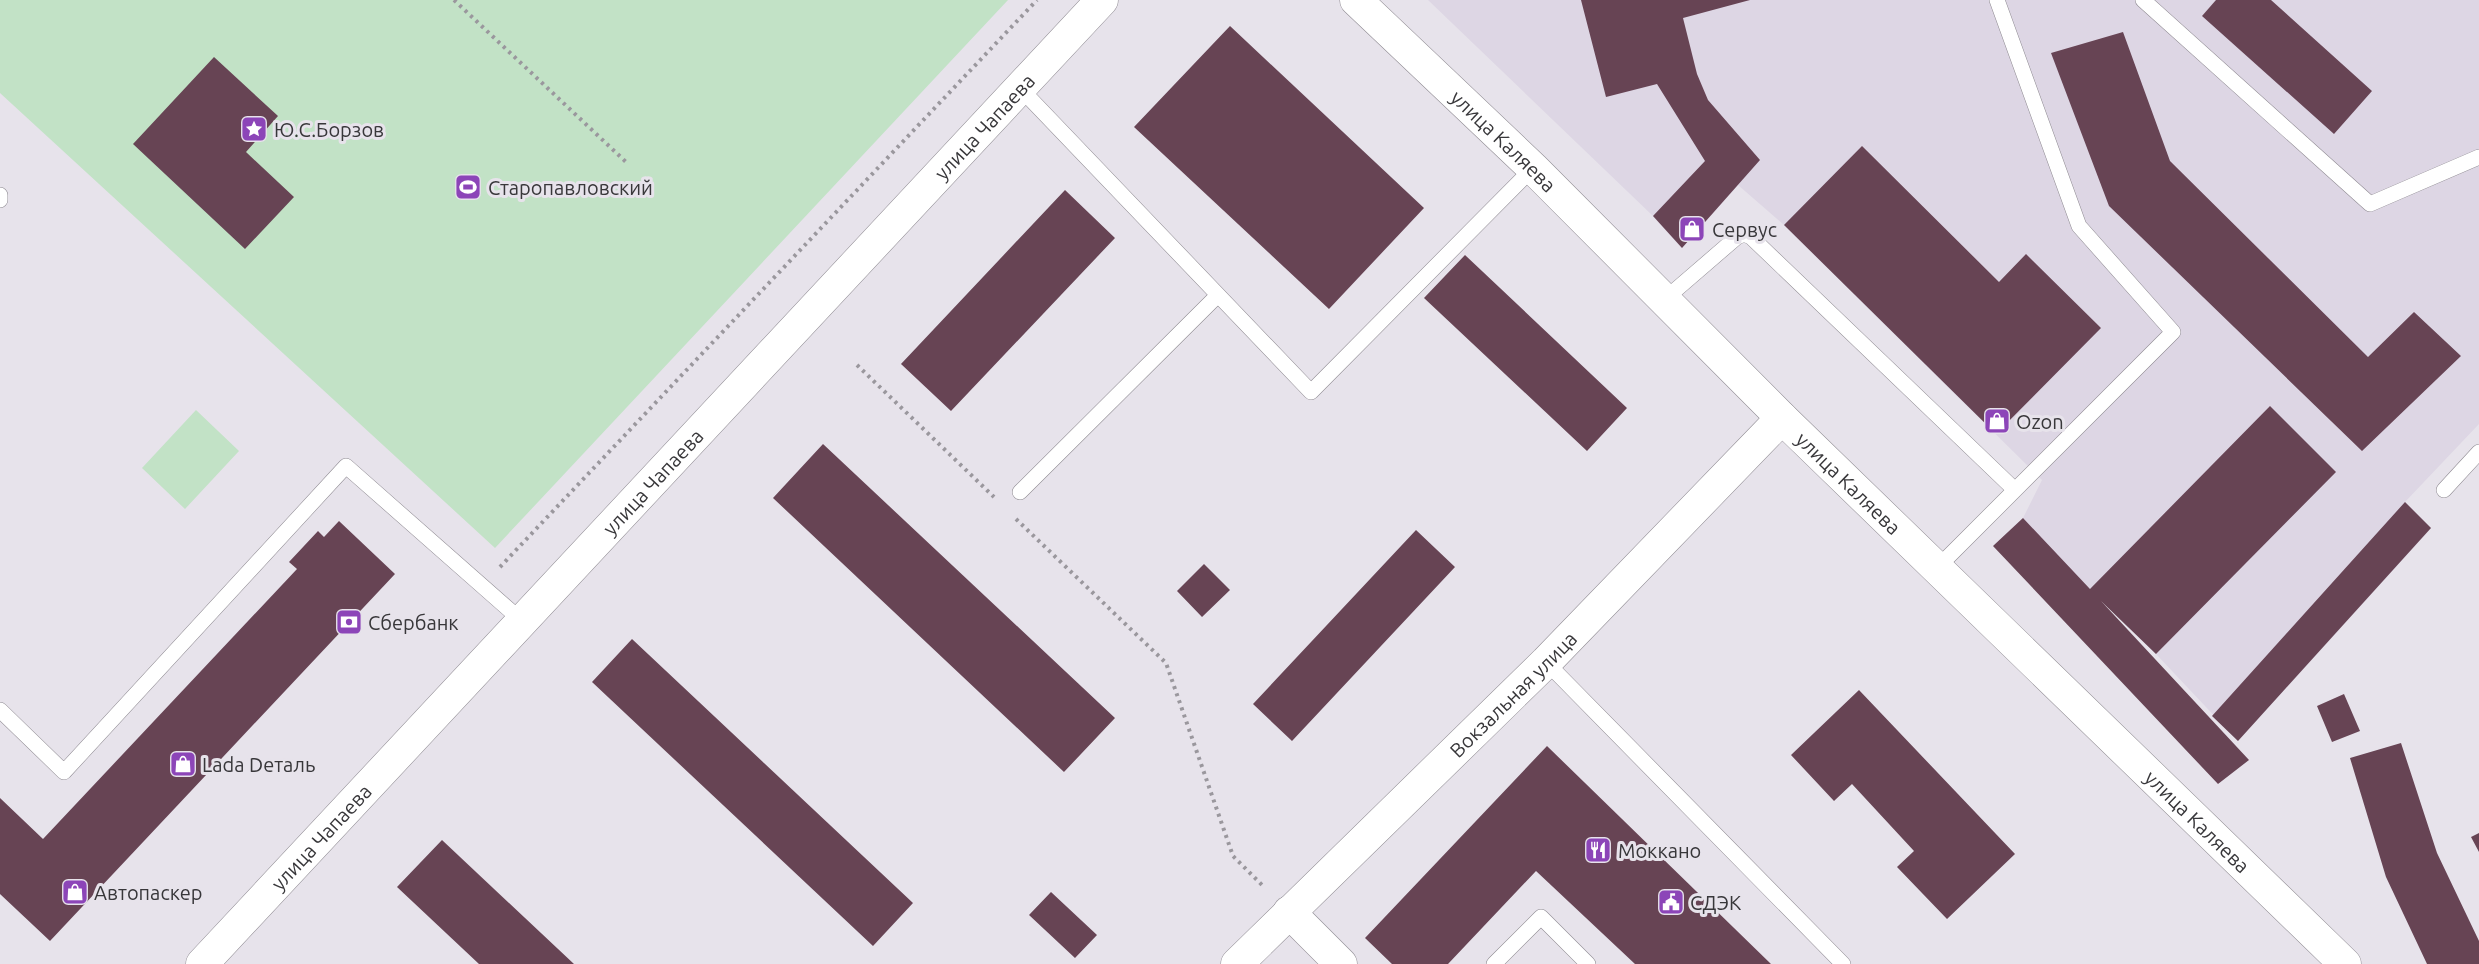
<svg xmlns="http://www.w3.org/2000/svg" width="2479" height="964" font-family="Ubuntu,sans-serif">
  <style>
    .built { fill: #ddd6e4 }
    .green { fill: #c2e2c6 }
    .building { fill: #674454 }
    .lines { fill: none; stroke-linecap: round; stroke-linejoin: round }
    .lane-casing { stroke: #8f8b92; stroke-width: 16 }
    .street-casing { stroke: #8f8b92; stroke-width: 33 }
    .path { stroke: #9a979d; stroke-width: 4; stroke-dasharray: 3 4.5; stroke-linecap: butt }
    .lane { stroke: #fff; stroke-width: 15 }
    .street { stroke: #fff; stroke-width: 32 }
    .labels { text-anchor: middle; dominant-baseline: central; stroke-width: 6; stroke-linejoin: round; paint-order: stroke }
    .street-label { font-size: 20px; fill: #38373a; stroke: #e7e3eb }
    .poi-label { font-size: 20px; fill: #38373a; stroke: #e7e3eb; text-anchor: start }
  </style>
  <rect width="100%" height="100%" fill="#e7e3eb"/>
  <!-- built -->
  <path class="built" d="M1428 0H2479V424L2405 502 2431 528 2238 741 2156 654 2061 560 1993 546 2023 518 2042 480 1784 225 1738 185 1682 248 1653 216Z"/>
  <!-- green -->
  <path class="green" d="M0 0H1008L495 548 0 93Z
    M196 410 239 451 185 509 142 468Z"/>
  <!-- building -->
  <path class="building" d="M1581 0H1750L1683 18 1697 74 1708 100 1760 160 1682 248 1653 216 1705 161 1657 84 1606 97Z
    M2216 0H2271L2372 91 2334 134 2202 16Z
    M1230 26 1424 208 1329 309 1134 127Z
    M2123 32 2170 161 2368 357 2414 312 2461 356 2362 451 2109 206 2051 53Z
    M214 57 278 116 246 152 294 197 245 249 133 144Z
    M1862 146 1999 282 2026 254 2101 328 1996 434 1784 225Z
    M1065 190 1115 238 951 411 901 364Z
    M1465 255 1627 408 1587 451 1424 298Z
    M2270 406 2336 472 2156 654 2101 601 2249 760 2218 784 1993 546 2023 518 2090 589Z
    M823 444 1115 718 1064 772 773 498Z
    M2405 502 2431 528 2238 741 2212 716Z
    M339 521 395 574 50 941 0 894V798L43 839 297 569 289 562 318 531 324 537Z
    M1416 530 1455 567 1292 741 1253 704Z
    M1204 564 1230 590 1202 617 1177 591Z
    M632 639 913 903 873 946 592 682Z
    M1859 690 2015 854 1947 919 1897 867 1914 851 1852 784 1834 801 1791 755Z
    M2344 694 2360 731 2332 742 2317 706Z
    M2401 743 2437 853 2479 941V964H2427L2386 877 2350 758Z
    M1547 746 1771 964H1635L1536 871 1448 964H1392L1365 938Z
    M2479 833V852L2471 837Z
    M442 840 574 964H479L397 887Z
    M1051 892 1097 935 1075 958 1029 915Z"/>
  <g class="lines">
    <defs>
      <path id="lane" d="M2143 0 2370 204 2479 157
        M1020 88 1311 392 1533 168
        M0 195V200
        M1664 300 1737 237 1744 234 1751 237 2015 490
        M2444 490 2479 452
        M1020 492 1218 295
        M1937 568 2173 332 2079 226 1997 0
        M1546 662 1843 964
        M0 710 64 772 346 466 522 621
        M1494 964 1541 917 1588 964"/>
      <g id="street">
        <path id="s1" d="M1356 0 1533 168 1782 418 2345 964"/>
        <path d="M1289 912 1341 964"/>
        <path id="s2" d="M202 964 1102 0"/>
        <path id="s3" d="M1237 964 1546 662 1782 418"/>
      </g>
    </defs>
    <!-- lane casing -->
    <use href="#lane" class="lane-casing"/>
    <!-- street casing -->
    <use href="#street" class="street-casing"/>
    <!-- path -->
    <path class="path" d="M454 0 626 162
      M857 365 994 497
      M1016 519 1166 663 1233 856 1265 888
      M500 567 1037 0"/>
    <!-- lane -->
    <use href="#lane" class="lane"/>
    <!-- street -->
    <use href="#street" class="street"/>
  </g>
  <!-- icons -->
  <defs>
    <symbol id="sight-square" viewBox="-11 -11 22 22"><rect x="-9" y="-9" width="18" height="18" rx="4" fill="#8c45b8" stroke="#e7e3eb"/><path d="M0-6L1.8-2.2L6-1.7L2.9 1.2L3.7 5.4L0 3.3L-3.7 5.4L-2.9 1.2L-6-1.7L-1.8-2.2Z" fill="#fff"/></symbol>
    <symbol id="stadium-square" viewBox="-11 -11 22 22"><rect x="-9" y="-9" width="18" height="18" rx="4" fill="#8c45b8" stroke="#e7e3eb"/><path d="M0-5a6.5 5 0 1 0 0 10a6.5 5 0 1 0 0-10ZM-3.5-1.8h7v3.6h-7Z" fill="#fff"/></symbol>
    <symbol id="shop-square" viewBox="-11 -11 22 22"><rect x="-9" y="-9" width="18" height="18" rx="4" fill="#8c45b8" stroke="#e7e3eb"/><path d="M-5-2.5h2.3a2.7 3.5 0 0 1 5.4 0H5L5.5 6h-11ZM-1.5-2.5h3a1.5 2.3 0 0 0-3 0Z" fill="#fff"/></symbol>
    <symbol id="bank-square" viewBox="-11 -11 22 22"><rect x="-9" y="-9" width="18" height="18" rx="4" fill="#8c45b8" stroke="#e7e3eb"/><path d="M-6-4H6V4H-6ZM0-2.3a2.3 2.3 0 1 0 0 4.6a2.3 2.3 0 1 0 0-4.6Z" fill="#fff"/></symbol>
    <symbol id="restaurant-square" viewBox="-11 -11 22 22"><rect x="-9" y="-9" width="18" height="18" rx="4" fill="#8c45b8" stroke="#e7e3eb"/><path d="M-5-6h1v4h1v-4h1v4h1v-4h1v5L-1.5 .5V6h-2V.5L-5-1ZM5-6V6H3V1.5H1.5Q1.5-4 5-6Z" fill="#fff"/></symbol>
    <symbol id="civic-square" viewBox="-11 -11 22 22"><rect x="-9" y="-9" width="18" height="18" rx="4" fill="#8c45b8" stroke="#e7e3eb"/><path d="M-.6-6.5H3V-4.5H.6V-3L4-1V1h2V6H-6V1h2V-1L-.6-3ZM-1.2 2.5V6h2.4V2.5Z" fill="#fff"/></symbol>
  </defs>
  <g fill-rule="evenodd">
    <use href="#sight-square" x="239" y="114" width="30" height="30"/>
    <use href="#stadium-square" x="453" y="172" width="30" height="30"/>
    <use href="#shop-square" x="1677" y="214" width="30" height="30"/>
    <use href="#shop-square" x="1982" y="406" width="30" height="30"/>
    <use href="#bank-square" x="334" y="607" width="30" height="30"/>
    <use href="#shop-square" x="168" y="749" width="30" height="30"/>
    <use href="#restaurant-square" x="1583" y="835" width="30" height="30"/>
    <use href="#shop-square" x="60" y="877" width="30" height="30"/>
    <use href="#civic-square" x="1656" y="887" width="30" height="30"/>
  </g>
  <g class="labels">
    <!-- street labels -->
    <g class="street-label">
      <text stroke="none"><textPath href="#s2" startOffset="1146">улица Чапаева</textPath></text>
      <text stroke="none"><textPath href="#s1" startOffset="204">улица Каляева</textPath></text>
      <text stroke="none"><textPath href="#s2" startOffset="660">улица Чапаева</textPath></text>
      <text stroke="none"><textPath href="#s1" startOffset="690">улица Каляева</textPath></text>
      <text stroke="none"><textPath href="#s3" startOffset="386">Вокзальная улица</textPath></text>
      <text stroke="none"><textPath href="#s1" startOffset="1176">улица Каляева</textPath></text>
      <text stroke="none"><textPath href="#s2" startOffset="174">улица Чапаева</textPath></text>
    </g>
    <!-- poi labels -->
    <g class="poi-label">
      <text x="274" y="129">Ю.С.Борзов</text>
      <text x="488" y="187">Старопавловский</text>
      <text x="1712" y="229">Сервус</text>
      <text x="2016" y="421">Ozon</text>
      <text x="368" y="622">Сбербанк</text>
      <text x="202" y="764">Lada Dеталь</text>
      <text x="1618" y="850">Моккано</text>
      <text x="94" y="892">Автопаскер</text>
      <text x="1690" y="902">СДЭК</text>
    </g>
  </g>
</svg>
